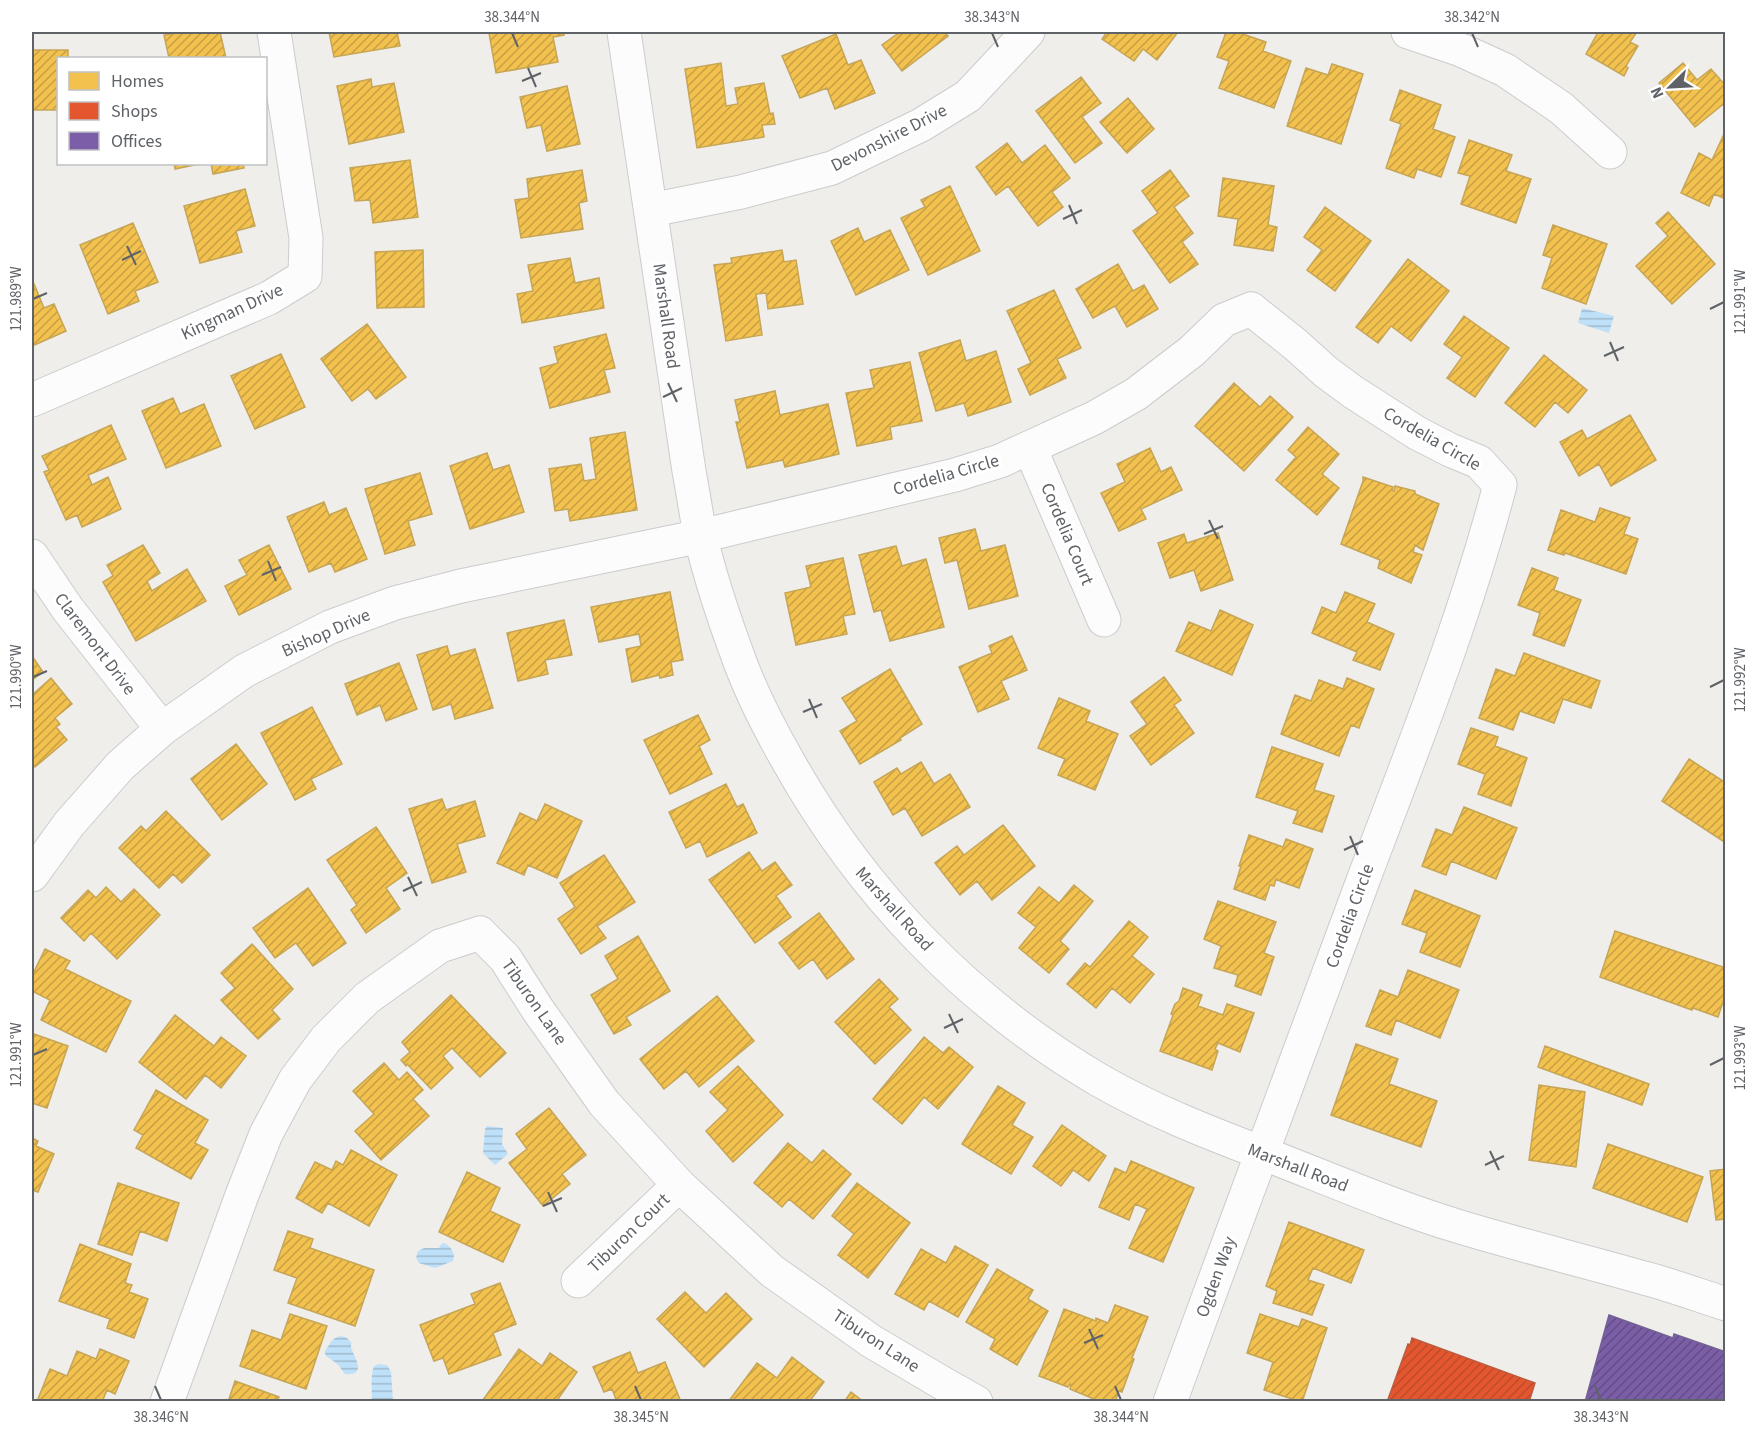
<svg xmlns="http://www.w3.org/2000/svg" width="1757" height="1433" font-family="'Source Sans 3',sans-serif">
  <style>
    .water { fill: url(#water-rules) }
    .homes { fill: url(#homes-hatch); stroke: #c6a556; stroke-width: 1.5 }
    .shops { fill: url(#shops-hatch); stroke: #bc5b3f; stroke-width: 1.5 }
    .offices { fill: url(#offices-hatch); stroke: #736094; stroke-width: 1.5 }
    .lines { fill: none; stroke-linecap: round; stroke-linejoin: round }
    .minor-casing { stroke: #cbcccc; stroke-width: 35 }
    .minor { stroke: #fdfcfc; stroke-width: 33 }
    .ticks { fill: none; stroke: #5f6368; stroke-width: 2 }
    .labels { text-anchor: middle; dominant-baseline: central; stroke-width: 6; stroke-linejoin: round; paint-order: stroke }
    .street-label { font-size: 18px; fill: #5f6368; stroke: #fff }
    .neatline { fill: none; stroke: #5f6368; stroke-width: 2 }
    .ticks-label { font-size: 15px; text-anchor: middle; fill: #5f6368 }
  </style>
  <defs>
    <pattern id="water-rules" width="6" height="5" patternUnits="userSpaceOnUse" patternTransform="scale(1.5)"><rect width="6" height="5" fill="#bfe0f9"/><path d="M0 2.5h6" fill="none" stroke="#9eb9cd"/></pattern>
    <pattern id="homes-hatch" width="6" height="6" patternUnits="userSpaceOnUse" patternTransform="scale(1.5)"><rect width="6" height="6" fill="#f2c14e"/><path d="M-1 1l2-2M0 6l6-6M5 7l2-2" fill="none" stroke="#c7a045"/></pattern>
    <pattern id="shops-hatch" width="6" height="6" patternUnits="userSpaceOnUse" patternTransform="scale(1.5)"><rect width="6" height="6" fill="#e4572e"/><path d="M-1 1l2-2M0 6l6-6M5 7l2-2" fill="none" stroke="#bc4c2b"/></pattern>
    <pattern id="offices-hatch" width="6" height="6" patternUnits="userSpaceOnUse" patternTransform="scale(1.5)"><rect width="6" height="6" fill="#7b5ea7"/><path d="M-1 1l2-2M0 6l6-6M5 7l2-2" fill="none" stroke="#634e85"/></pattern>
  </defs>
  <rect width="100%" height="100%" fill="#efeeea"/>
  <!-- water -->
  <path class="water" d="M1582 308 1614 316 1609 333 1578 323Z
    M487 1126 503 1128 502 1144 508 1154 495 1165 483 1153 485 1129Z
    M442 1243C448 1243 452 1249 454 1255L453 1261 435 1268 419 1263 416 1258 418 1251 424 1248H439Z
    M340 1336C344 1337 345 1336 349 1340 354 1346 349 1343 352 1350 355 1358 367 1376 345 1374 342 1371 340 1366 336 1363 328 1356 320 1356 329 1345 332 1340 334 1338 340 1336Z
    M379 1364 387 1365 391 1372 393 1401H372C372 1391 370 1376 374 1366Z"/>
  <!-- homes -->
  <path class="homes" d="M183 32H220L226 58H169L164 35Z
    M329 32H397L400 46 334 57Z
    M498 32H564V35L553 37 558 62 496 73 489 33Z
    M900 32H945L948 36 902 71 882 45Z
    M1107 32H1178L1157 60 1143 49 1134 61 1102 39Z
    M1226 32H1237L1266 42 1263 51 1291 61 1274 108 1219 88 1229 61 1217 57Z
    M1593 32H1637L1630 42 1638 46 1626 66 1628 68 1624 76 1586 54 1597 34Z
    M836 34 848 65 861 60 875 93 835 109 827 88 800 98 782 56Z
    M32 50H68V58H58V110H32Z
    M721 63 726 106 738 104 735 88 764 83 770 114 773 113 775 124 762 125 764 137 697 148 685 69Z
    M1683 63 1697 80 1711 69 1726 86V102L1695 127 1659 83Z
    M1332 64 1363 74 1341 144 1287 126 1306 68 1328 75Z
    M1081 77 1101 103 1082 117 1102 143 1075 163 1036 111Z
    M371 79 372 87 394 83 404 132 349 144 337 86Z
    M567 86 580 144 547 151 541 125 527 128 520 97Z
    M1400 90 1441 105 1433 129 1455 137 1441 177 1417 169 1414 178 1386 168 1401 124 1390 120Z
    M1128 98 1154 129 1127 153 1100 122Z
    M1724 134 1726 135V199L1714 194 1709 206 1681 193 1699 153 1712 160Z
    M1469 140 1512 155 1506 171 1531 179 1516 223 1461 204 1470 176 1458 173Z
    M1007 143 1022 163 1045 145 1070 178 1052 192 1063 207 1038 226 1008 186 996 195 976 167Z
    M410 160 418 217 373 223 370 200 355 201 350 168Z
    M174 164H199L175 169Z
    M211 164H243L244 168 213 174Z
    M582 170 587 201 579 203 583 229 521 238 515 200 529 198 527 179Z
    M1170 170 1189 196 1174 207 1193 233 1182 242 1198 264 1170 283 1133 231 1158 213 1142 191Z
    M1223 178 1274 186 1268 225 1277 227 1273 251 1234 245 1238 219 1218 216Z
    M950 186 980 251 928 275 901 218 925 207 921 200Z
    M245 189 255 226 236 231 242 252 200 263 184 206Z
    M1325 207 1371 241 1335 291 1307 270 1322 250 1304 237Z
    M1668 212 1715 264 1672 304 1636 266 1668 236 1656 223Z
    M133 223 158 282 135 291 139 301 108 314 80 245Z
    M1553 225 1607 244 1586 304 1542 288 1552 258 1543 255Z
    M858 228 864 242 890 230 909 270 856 295 831 241Z
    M423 250 424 307 377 308 375 252Z
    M782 250 784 262 796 260 803 304 768 309 766 293 756 294 762 335 726 341 714 265 732 263 731 258Z
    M570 258 575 283 599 278 604 308 522 323 517 294 533 291 528 265Z
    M1408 259 1449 291 1411 341 1391 326 1378 343 1356 327Z
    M1118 264 1133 291 1144 285 1158 309 1127 327 1115 306 1093 318 1076 289Z
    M32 279 44 308 54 304 66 331 32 346Z
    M1054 290 1081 348 1057 359 1066 378 1030 395 1018 369 1031 363 1007 311Z
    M1464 316 1509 348 1475 397 1447 378 1462 357 1444 344Z
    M367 324 406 377 376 399 368 389 352 401 321 359Z
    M606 334 615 368 604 370 610 392 550 408 540 368 558 363 554 347Z
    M960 340 966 361 996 351 1011 402 968 416 964 403 936 411 919 353Z
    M281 354 305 407 255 429 231 376Z
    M1544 355 1587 390 1568 413 1555 402 1535 427 1505 403Z
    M910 362 922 421 890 427 892 439 857 446 846 393 874 388 870 370Z
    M1234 383 1260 407 1270 396 1293 417 1244 471 1195 426Z
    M775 391 780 415 828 404 839 454 785 467 783 460 747 468 736 422H740L735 400Z
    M173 398 180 414 204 404 221 446 166 468 142 411Z
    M1630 415 1656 460 1611 486 1599 464 1579 476 1560 442 1582 430 1587 439Z
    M111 425 126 459 88 475 92 485 108 477 121 509 82 527 77 515 66 520 44 472 49 470 42 456Z
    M1308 427 1339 454 1322 474 1339 488 1317 515 1276 480 1296 457 1288 450Z
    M625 432 637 510 570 521 568 509 555 511 549 469 581 464 584 481 596 479 590 438Z
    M1150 448 1161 472 1171 467 1182 490 1141 509 1146 519 1119 531 1101 493 1125 482 1117 464Z
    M487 453 493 470 509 465 524 512 470 529 450 466Z
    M420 473 432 514 408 521 415 545 385 554 365 489Z
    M1363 477 1393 487 1392 490 1394 491 1395 486 1415 491V494L1439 504 1423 550 1415 545 1413 552 1422 555 1411 583 1378 568 1380 560 1341 544 1363 481Z
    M324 502 329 515 346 508 367 559 335 572 331 563 309 572 287 517Z
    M1600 508 1630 518 1624 534 1638 539 1626 574 1565 553 1564 555 1548 550 1561 510 1595 522Z
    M975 529 981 551 1005 545 1018 596 969 609 957 560 945 563 939 538Z
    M1218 533 1233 580 1201 591 1194 570 1170 578 1158 543 1184 534 1187 543Z
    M143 545 160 573 147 581 152 591 187 569 206 601 136 641 103 582 113 576 107 565Z
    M269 545 291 589 239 615 225 586 247 575 239 560Z
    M896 546 902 566 926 559 944 627 890 641 881 610 874 612 859 555Z
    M843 558 855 614 843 616 847 634 796 645 785 593 811 587 806 566Z
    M1532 568 1558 578 1554 590 1581 600 1564 646 1533 635 1540 613 1518 605Z
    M670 592 683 660 671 662 673 675 660 678 659 675 632 682 626 649 641 646 639 634 599 642 591 607Z
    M1345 592 1375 604 1367 622 1394 634 1380 670 1353 660 1357 652 1312 633 1322 607 1336 613Z
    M1220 610 1253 625 1232 675 1176 651 1189 622 1211 631Z
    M564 620 572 655 545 660 548 674 518 681 507 633Z
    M1012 636 1027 670 1001 681 1009 699 978 712 959 667 992 653 989 646Z
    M447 646 450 656 475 649 493 708 455 719 451 704 433 710 417 655Z
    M1524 653 1600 681 1591 708 1563 699 1554 723 1520 711 1513 730 1479 718 1496 669 1515 676Z
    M32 656 43 672 32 680Z
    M399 663 417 709 386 721 380 705 357 715 345 684Z
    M890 669 922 724 900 738 901 740 860 764 840 731 857 721 842 698Z
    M1164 677 1181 700 1174 705 1194 733 1151 765 1130 736 1147 724 1131 702Z
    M51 678 72 704 55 718 60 724 56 727 67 740 35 767 32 763V695Z
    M1347 678 1374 689 1359 728 1351 725 1339 756 1281 734 1295 695 1311 701 1319 680 1343 689Z
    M1059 698 1090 711 1086 721 1118 734 1095 790 1058 775 1065 759 1038 748Z
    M312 707 342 764 311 779 316 789 295 800 261 733Z
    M698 715 710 740 699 746 712 774 670 794 644 740Z
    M1471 728 1498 737 1495 746 1527 758 1511 806 1478 794 1485 774 1458 764Z
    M236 744 267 784 222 820 191 779Z
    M1272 747 1323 764 1314 790 1334 796 1322 832 1293 823 1298 811 1256 797Z
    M1689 759 1726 783V843L1662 801Z
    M921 762 934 784 950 774 970 807 922 836 905 808 893 815 874 782 897 768 901 774Z
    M726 784 737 807 743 804 757 833 707 857 700 841 686 848 669 812Z
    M442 799 446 810 475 801 485 836 457 844 466 872 432 883 409 809Z
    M545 804 582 821 557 878 528 865 524 875 497 863 520 813 537 821Z
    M1464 807 1517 828 1496 879 1451 861 1446 875 1422 866 1436 829 1452 835Z
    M166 811 210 855 182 883 173 874 159 888 119 848 141 826 146 831Z
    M1003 825 1035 866 992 900 977 881 960 895 935 863 957 846 964 855Z
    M376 827 407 873 386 888 400 909 366 933 351 910 357 905 327 860Z
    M1249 835 1283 847 1286 839 1313 849 1299 888 1282 882 1276 879 1274 886 1270 885 1265 900 1234 889 1241 866H1239Z
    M749 852 762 871 775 862 792 885 776 896 791 917 755 943 709 880Z
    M604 855 635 902 597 926 606 938 581 954 558 919 575 907 560 883Z
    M1074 885 1093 901 1060 941 1069 949 1049 973 1019 948 1036 927 1018 913 1039 887 1059 903Z
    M106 887 121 902 134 889 160 915 117 959 91 933 84 941 61 918 88 890 96 898Z
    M308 888 346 943 313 966 296 943 275 958 253 928Z
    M1415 890 1480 916 1460 967 1420 952 1427 933 1402 924Z
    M1218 901 1276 922 1264 953 1274 957 1261 995 1235 986 1238 975 1214 968 1221 946 1204 939Z
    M819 913 854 959 827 979 813 959 799 969 779 943Z
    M1129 921 1148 937 1132 956 1154 974 1130 1003 1112 988 1096 1008 1067 984 1085 963 1090 967Z
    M1615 931 1726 968V993L1718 1017 1693 1008 1692 1010 1600 977Z
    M638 936 670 991 626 1017 631 1025 614 1034 591 995 618 979 605 956Z
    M252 944 293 989 272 1010 280 1019 258 1039 221 1000 235 988 221 973Z
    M45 949 70 961 65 969 131 1001 106 1052 41 1020 50 1000 32 991V976Z
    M1408 970 1459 990 1440 1038 1396 1020 1391 1035 1366 1026 1380 990 1398 997Z
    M879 979 898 999 889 1007 911 1030 875 1064 835 1022Z
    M1183 988 1202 995 1198 1006 1223 1015 1227 1004 1254 1013 1240 1052 1218 1043 1215 1049 1218 1051 1212 1070 1160 1051 1173 1015 1171 1014 1175 1004 1179 1001Z
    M451 995 506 1053 480 1077 452 1048 443 1056 453 1068 431 1089 407 1064 406 1066 401 1060 410 1052 402 1042Z
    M717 996 754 1041 699 1087 686 1071 664 1089 640 1059Z
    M175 1015 214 1046 221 1037 246 1056 221 1088 205 1075 186 1099 139 1062Z
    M34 1034 68 1046 47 1108 32 1103V1042Z
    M924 1037 943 1053 949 1047 973 1067 938 1109 924 1097 902 1124 873 1099Z
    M1356 1044 1398 1059 1389 1084 1437 1101 1421 1147 1331 1115Z
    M1545 1046 1649 1084 1642 1105 1538 1067Z
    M384 1063 399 1080 407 1072 423 1090 413 1099 429 1116 381 1160 355 1131 374 1114 353 1091Z
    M738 1066 783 1115 733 1162 706 1131 728 1110 710 1092Z
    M1539 1085 1585 1092 1576 1167 1529 1160Z
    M998 1086 1025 1103 1012 1125 1033 1137 1011 1174 962 1144Z
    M156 1090 208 1120 195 1143 208 1150 191 1179 136 1148 143 1135 134 1130Z
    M549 1108 586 1155 562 1174 570 1184 543 1206 509 1163 527 1149 516 1134Z
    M1062 1125 1106 1156 1089 1181 1073 1170 1061 1186 1033 1166Z
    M32 1138 38 1141 36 1146 54 1154 38 1192 32 1190Z
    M788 1143 812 1163 823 1150 851 1174 813 1219 789 1199 782 1207 754 1183Z
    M1608 1144 1703 1177 1687 1222 1593 1188Z
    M351 1150 397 1175 369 1226 328 1203 322 1213 296 1198 315 1162 332 1170 336 1161 343 1165Z
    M1131 1161 1194 1188 1163 1262 1129 1248 1147 1209 1135 1204 1129 1220 1099 1207 1115 1168 1126 1173Z
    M1726 1169V1219L1716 1220 1710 1171Z
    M467 1172 500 1188 490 1211 520 1225 503 1262 439 1232Z
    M118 1183 179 1203 167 1241 140 1231 132 1255 98 1244Z
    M857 1183 910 1223 868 1278 838 1255 854 1234 832 1216Z
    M1289 1222 1364 1250 1351 1283 1313 1268 1308 1280 1324 1285 1312 1315 1273 1303 1277 1291 1266 1286Z
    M288 1231 313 1239 310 1248 374 1270 355 1326 288 1303 297 1278 274 1270Z
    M80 1244 131 1264 125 1283 132 1285 129 1292 148 1299 134 1338 107 1328 110 1319 59 1301Z
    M955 1246 988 1265 958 1317 929 1301 924 1310 895 1294 921 1249 946 1263Z
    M997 1269 1033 1290 1028 1299 1048 1311 1017 1365 990 1349 995 1339 966 1322Z
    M500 1283 516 1324 493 1333 501 1355 449 1374 443 1358 434 1361 420 1325 475 1304 471 1294Z
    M685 1292 706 1313 726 1293 752 1319 704 1367 657 1319Z
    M1115 1305 1148 1317 1132 1358 1134 1359 1122 1392 1119 1391 1115 1402H1101L1070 1389 1071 1385 1070 1384 1068 1387 1039 1376 1064 1309 1096 1321V1318L1108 1323Z
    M290 1314 327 1326 306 1389 240 1366 252 1330 281 1340Z
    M1260 1314 1299 1327 1302 1319 1327 1328 1302 1402 1264 1390 1273 1362 1247 1353Z
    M100 1349 129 1361 115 1394 107 1390 102 1402H44L38 1399 50 1369 67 1376 77 1351 96 1359Z
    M519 1349 542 1366 550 1353 577 1372 556 1402H485L483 1400Z
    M630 1352 638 1373 665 1362 681 1402H617L612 1389 604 1392 593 1367Z
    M792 1357 824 1382 809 1402H728L757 1363 777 1378Z
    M235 1381 279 1397 277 1402H228Z
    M851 1392 864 1402H844Z"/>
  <!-- shops -->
  <path class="shops" d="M1412 1338 1535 1383 1529 1402H1387L1408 1344 1410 1345Z"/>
  <!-- offices -->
  <path class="offices" d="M1609 1315 1673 1338 1674 1334 1726 1352V1402H1585Z"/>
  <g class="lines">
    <defs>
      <path id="minor" d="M624 32 689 471C693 492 696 513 700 534 709 573 722 613 736 651 749 689 768 726 788 761 862 893 968 1003 1099 1080 1151 1110 1207 1132 1262 1153 1327 1178 1391 1206 1457 1226 1519 1245 1581 1260 1644 1278 1671 1285 1698 1295 1726 1304
        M1408 32 1461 50 1505 70 1561 108 1610 152
        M651 210 741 192 832 168 921 125 968 96 1028 32
        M32 400 269 298 305 276 306 238 274 32
        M1030 448 1104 620
        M32 556 67 608 162 729
        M32 875 69 824 120 766 162 729 244 671 330 627 395 603 461 586 701 536 955 475 1000 461 1094 418 1136 394 1192 351 1224 320 1251 309 1296 345 1326 372 1353 392 1417 433 1450 450 1479 462 1500 485C1465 619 1413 748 1364 878 1299 1052 1234 1227 1170 1402
        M578 1281 679 1185
        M167 1402 242 1195 266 1134 295 1080 326 1039 367 998 440 946 480 933 505 958 538 1010 604 1103 679 1185 772 1271 871 1341 944 1384 976 1402"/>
    </defs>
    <!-- minor casing -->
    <use href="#minor" class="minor-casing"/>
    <!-- minor -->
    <use href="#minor" class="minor"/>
  </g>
  <!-- ticks -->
  <path class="ticks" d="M512 33 518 47M992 33 998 47M1472 33 1478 47M528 68 536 87M522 81 541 73M1069 205 1077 224M1063 219 1082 210M127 246 136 265M122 260 141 251M33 299 47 293M1710 309 1724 302M1610 342 1618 361M1604 356 1624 347M668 383 677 402M663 397 682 388M1209 520 1218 539M1204 534 1223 526M268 561 276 581M262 575 281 567M33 677 47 671M1710 687 1724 680M809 699 817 718M803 712 822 704M1350 836 1358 855M1344 850 1363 841M408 877 417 896M403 891 422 882M949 1014 958 1033M944 1028 963 1019M33 1055 47 1049M1710 1065 1724 1058M1490 1151 1499 1170M1485 1165 1504 1156M548 1192 557 1212M543 1206 562 1198M1089 1329 1098 1349M1084 1343 1103 1335M155 1386 161 1400M635 1386 641 1400M1115 1386 1121 1400M1595 1386 1601 1400"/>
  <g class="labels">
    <!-- street labels -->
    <g class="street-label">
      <text transform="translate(889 138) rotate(-27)">Devonshire Drive</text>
      <text transform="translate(232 312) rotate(-25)">Kingman Drive</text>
      <text transform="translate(666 316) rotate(82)">Marshall Road</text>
      <text transform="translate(1432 439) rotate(30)">Cordelia Circle</text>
      <text transform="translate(946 475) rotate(-16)">Cordelia Circle</text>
      <text transform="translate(1067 534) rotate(67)">Cordelia Court</text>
      <text transform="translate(326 633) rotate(-24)">Bishop Drive</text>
      <text transform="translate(95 644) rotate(53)">Claremont Drive</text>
      <text transform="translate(894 909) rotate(48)">Marshall Road</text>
      <text transform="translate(1350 916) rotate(-70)">Cordelia Circle</text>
      <text transform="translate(534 1002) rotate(55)">Tiburon Lane</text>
      <text transform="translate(1298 1168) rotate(21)">Marshall Road</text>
      <text transform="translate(629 1233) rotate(-44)">Tiburon Court</text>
      <text transform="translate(1216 1277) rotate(-70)">Ogden Way</text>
      <text transform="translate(876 1341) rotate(33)">Tiburon Lane</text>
    </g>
  </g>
  <!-- border -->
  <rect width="1757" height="1433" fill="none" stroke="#ffffff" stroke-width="66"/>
  <!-- legend -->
  <rect x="57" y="57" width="210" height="108" fill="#ffffff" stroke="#bfc1c3" stroke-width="1.5"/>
  <rect x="69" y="72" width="30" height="18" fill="#f2c14e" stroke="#bfc1c3" stroke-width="1.5"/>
  <text x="111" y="87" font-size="18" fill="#5f6368">Homes</text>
  <rect x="69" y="102" width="30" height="18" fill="#e4572e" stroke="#bfc1c3" stroke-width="1.5"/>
  <text x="111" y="117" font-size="18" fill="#5f6368">Shops</text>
  <rect x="69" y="132" width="30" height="18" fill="#7b5ea7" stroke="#bfc1c3" stroke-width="1.5"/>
  <text x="111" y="147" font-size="18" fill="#5f6368">Offices</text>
  <!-- north arrow -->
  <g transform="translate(1670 87) rotate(246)" stroke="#ffffff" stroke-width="4.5" paint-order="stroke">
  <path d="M0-4.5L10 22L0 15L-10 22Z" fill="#5f6368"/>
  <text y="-9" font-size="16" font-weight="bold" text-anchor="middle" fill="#5f6368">N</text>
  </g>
  <rect x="33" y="33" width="1691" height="1367" class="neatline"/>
  <g class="ticks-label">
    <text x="512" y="22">38.344°N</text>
    <text x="992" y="22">38.343°N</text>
    <text x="1472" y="22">38.342°N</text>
    <text transform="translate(16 299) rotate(-90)" y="5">121.989°W</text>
    <text transform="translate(1740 302) rotate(-90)" y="5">121.991°W</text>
    <text transform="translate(16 677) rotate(-90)" y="5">121.990°W</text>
    <text transform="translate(1740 680) rotate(-90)" y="5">121.992°W</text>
    <text transform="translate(16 1055) rotate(-90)" y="5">121.991°W</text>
    <text transform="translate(1740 1058) rotate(-90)" y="5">121.993°W</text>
    <text x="161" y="1422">38.346°N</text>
    <text x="641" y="1422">38.345°N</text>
    <text x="1121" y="1422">38.344°N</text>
    <text x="1601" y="1422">38.343°N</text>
  </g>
</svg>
